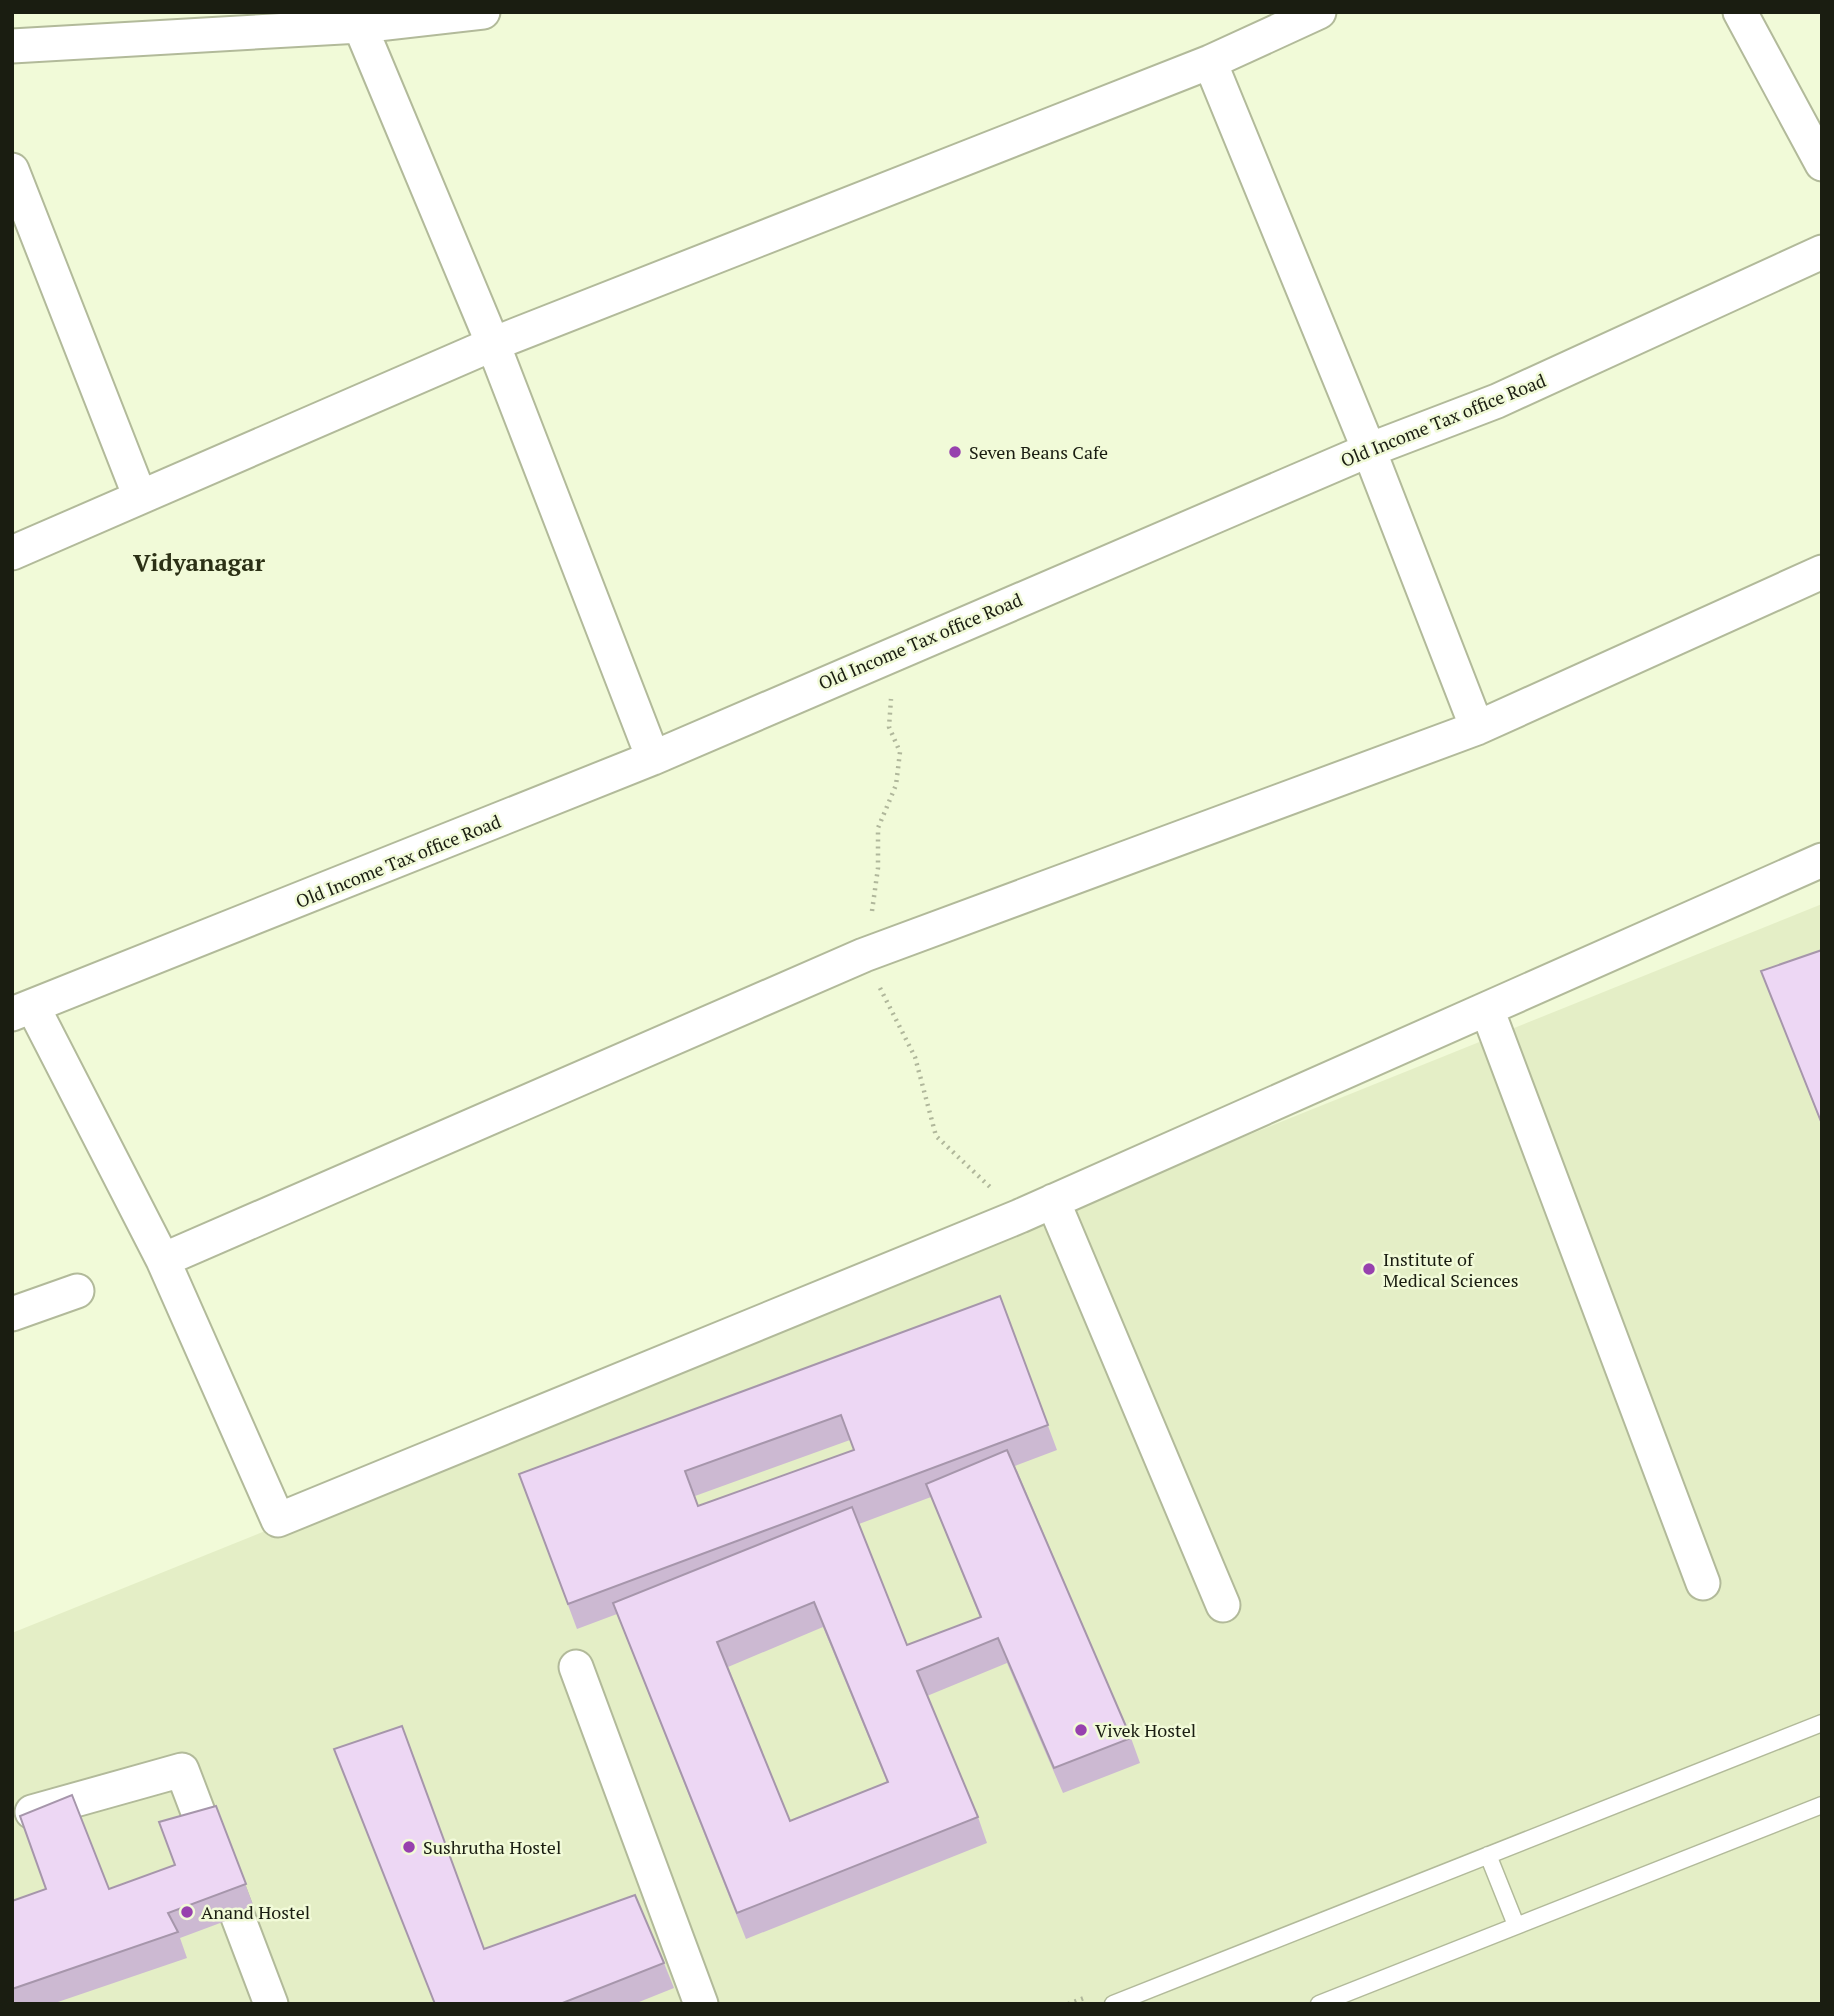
<svg xmlns="http://www.w3.org/2000/svg" width="1834" height="2016" font-family="'PT Serif',serif">
  <style>
    .built { fill: #e4eec6 }
    .lines { fill: none; stroke-linecap: round; stroke-linejoin: round }
    .service-casing { stroke: #b2ba9a; stroke-width: 19 }
    .minor-casing { stroke: #b2ba9a; stroke-width: 37 }
    .path { stroke: #b0b79b; stroke-width: 4.5; stroke-dasharray: 2 5; stroke-linecap: butt }
    .service { stroke: #fff; stroke-width: 16 }
    .minor { stroke: #fff; stroke-width: 33 }
    .wall { fill: #ccb9d2; fill-rule: evenodd }
    .building { fill: #edd7f4; stroke: #a696ab; stroke-width: 2; fill-rule: evenodd }
    .poi-dot { fill: #9741ae; stroke: #f1fad8; stroke-width: 2.5 }
    .labels { text-anchor: middle; dominant-baseline: central; stroke-width: 5; stroke-linejoin: round; paint-order: stroke }
    .street-label { font-size: 18px; fill: #1a1d11; stroke: #f1fad8 }
    .poi-label { font-size: 18px; fill: #1a1d11; stroke: #f1fad8; text-anchor: start }
    .district-label { font-size: 24px; font-weight: bold; fill: #2b3015; stroke: #f1fad8 }
  </style>
  <rect width="100%" height="100%" fill="#f1fad8"/>
  <!-- built -->
  <path class="built" d="M1822 904V2004H12V1633Z"/>
  <g class="lines">
    <defs>
      <path id="service" d="M1488 1855 1516 1925
        M1113 2004 1822 1723
        M1319 2004 1822 1805"/>
      <path id="minor" d="M1740 12 1822 164
        M360 26 493 344 653 758
        M12 46 360 26 483 12
        M1210 62 1369 450 1477 728
        M12 170 140 497
        M12 553 493 344 1210 62 1319 12
        M33 1007 163 1260 278 1520 1020 1216 1822 860
        M1487 1009 1703 1583
        M12 1014 653 758 1369 450 1497 401 1822 252
        M1053 1201 1223 1605
        M163 1260 864 955 1477 728 1822 572
        M12 1314 77 1291
        M576 1667 701 2004
        M32 1812 182 1770 271 2004"/>
    </defs>
    <!-- service casing -->
    <use href="#service" class="service-casing"/>
    <!-- minor casing -->
    <use href="#minor" class="minor-casing"/>
    <!-- path -->
    <path class="path" d="M872 911 878 868V828L896 785 900 752 889 727 891 699
      M880 988 915 1057 936 1136 990 1187
      M1068 2004 1084 1998"/>
    <!-- service -->
    <use href="#service" class="service"/>
    <!-- minor -->
    <use href="#minor" class="minor"/>
  </g>
  <!-- wall -->
  <path class="wall" d="M1822 950V1126L1761 971Z
    M1000 1296 1057 1450 1015 1466 1131 1738 1140 1763 1063 1793 1007 1663 927 1696 978 1817 987 1843 746 1939 617 1614 577 1629 519 1474ZM850 1440 854 1450 698 1506 695 1496ZM931 1497 980 1617 907 1645 859 1524ZM823 1627 887 1782 790 1821 728 1667Z
    M334 1749 484 1949 664 1963 674 1988 634 2004H435Z
    M216 1806 255 1910 180 1938 187 1958 52 2004H12V1901L109 1889 175 1865Z"/>
  <!-- building -->
  <path class="building" d="M1822 950V1124L1761 971Z
    M1000 1296 1048 1425 568 1604 519 1474ZM841 1415 854 1450 698 1506 685 1471Z
    M1007 1450 1131 1738 1054 1768 998 1638 917 1671 978 1817 737 1913 613 1603 852 1507 907 1645 981 1617 926 1484ZM814 1602 888 1782 790 1821 717 1642Z
    M402 1726 484 1949 635 1895 664 1963 560 2004H435L334 1749Z
    M72 1795 109 1889 175 1865 159 1822 216 1806 246 1884 168 1913 178 1932 12 1989V1901L46 1889 20 1816Z"/>
  <!-- markers -->
  <g class="poi-dot">
    <circle cx="955" cy="452" r="7"/>
    <circle cx="1369" cy="1269" r="7"/>
    <circle cx="1081" cy="1730" r="7"/>
    <circle cx="409" cy="1847" r="7"/>
    <circle cx="187" cy="1912" r="7"/>
  </g>
  <g class="labels">
    <!-- street labels -->
    <g class="street-label">
      <text transform="translate(1443 420) rotate(-22)">Old Income Tax office Road</text>
      <text transform="translate(920 641) rotate(-23)">Old Income Tax office Road</text>
      <text transform="translate(398 861) rotate(-22)">Old Income Tax office Road</text>
    </g>
    <!-- poi labels -->
    <g class="poi-label">
      <text x="969" y="452">Seven Beans Cafe</text>
      <text x="1383" y="1259">Institute of<tspan x="1383" dy="21">Medical Sciences</tspan></text>
      <text x="1095" y="1730">Vivek Hostel</text>
      <text x="423" y="1847">Sushrutha Hostel</text>
      <text x="201" y="1912">Anand Hostel</text>
    </g>
    <!-- district labels -->
    <g class="district-label">
      <text x="199" y="562">Vidyanagar</text>
    </g>
  </g>
  <!-- border -->
  <rect width="1834" height="2016" fill="none" stroke="#1a1d11" stroke-width="28"/>
</svg>
